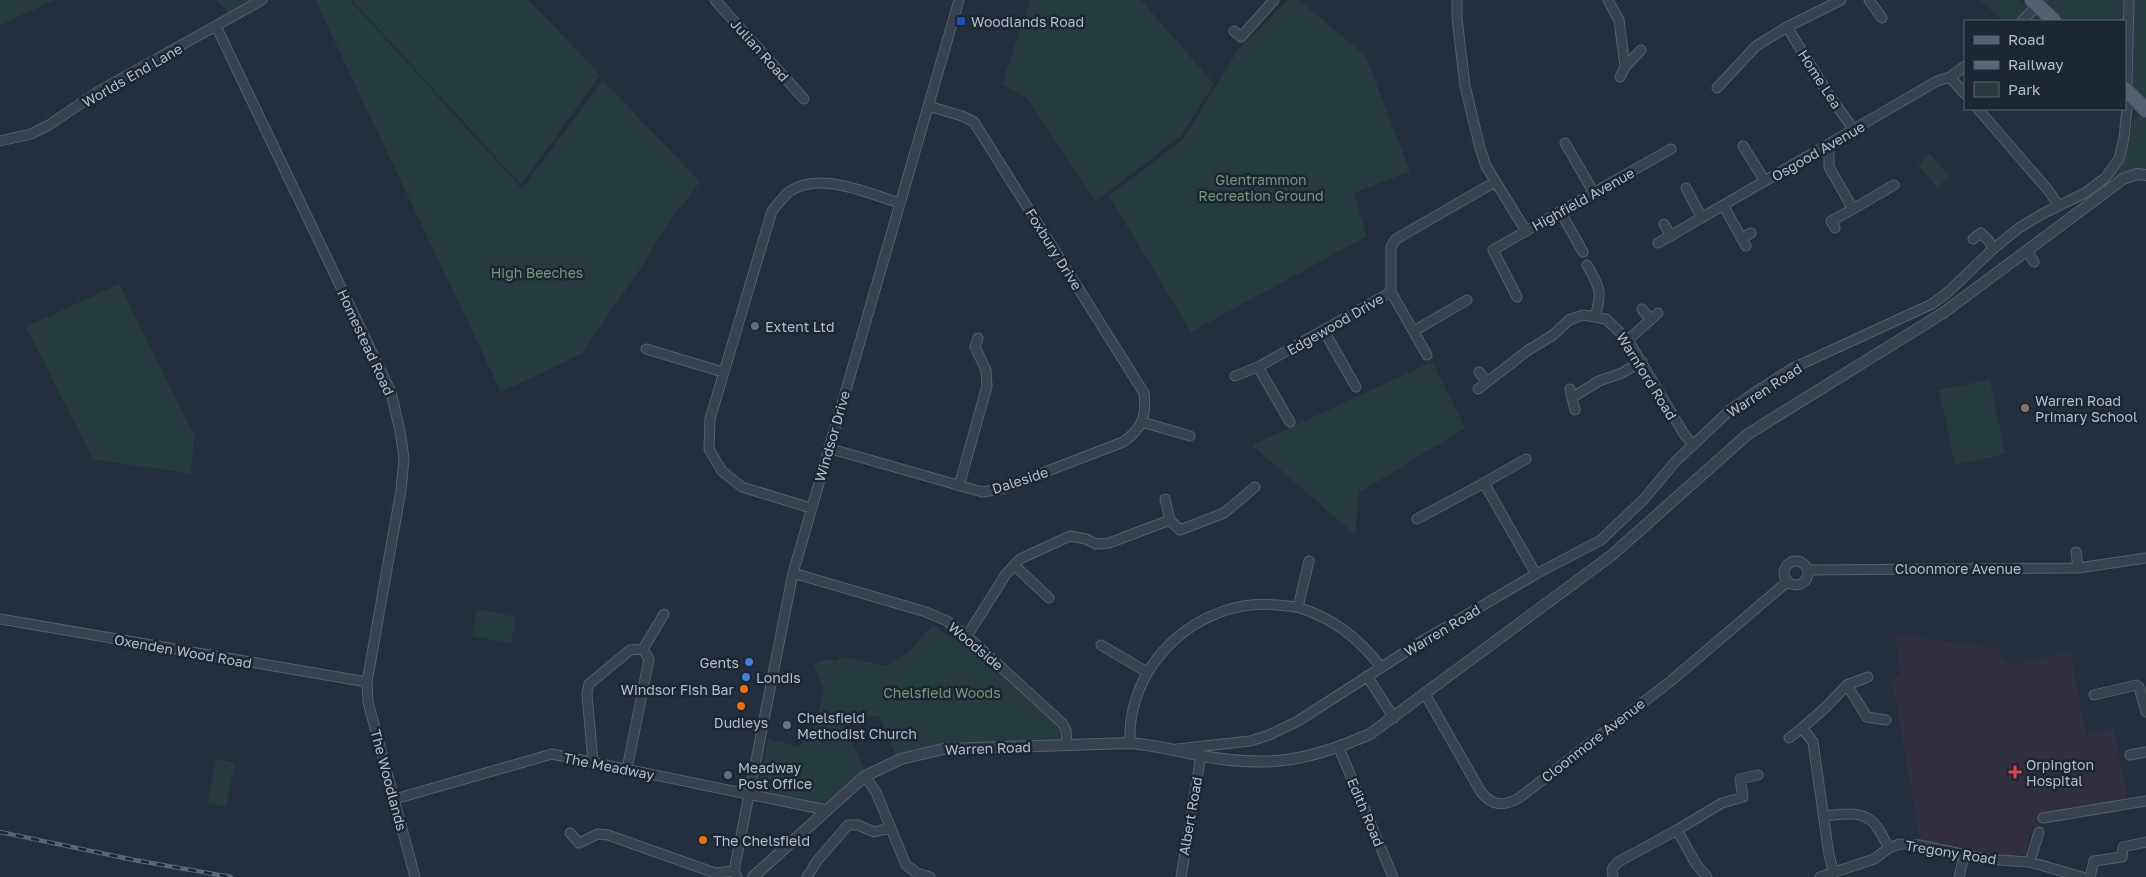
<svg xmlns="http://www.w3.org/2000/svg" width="2146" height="877" font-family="'Golos Text',sans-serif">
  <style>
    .medical { fill: #32303f }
    .green { fill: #263c3f }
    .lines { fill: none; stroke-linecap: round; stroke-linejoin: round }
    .minor-casing { stroke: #565f6c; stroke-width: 11 }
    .tertiary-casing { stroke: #565f6c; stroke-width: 12 }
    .primary-casing { stroke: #414a57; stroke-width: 16 }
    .minor { stroke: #38414e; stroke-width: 9 }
    .tertiary { stroke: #38414e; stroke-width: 10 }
    .primary { stroke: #56606e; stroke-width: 14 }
    .rail-casing { stroke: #5a6575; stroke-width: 4.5 }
    .rail { stroke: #1d2633; stroke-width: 2.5; stroke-dasharray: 8; stroke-linecap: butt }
    .transit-dot { fill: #1a4fb4; stroke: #1d2633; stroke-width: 2 }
    .service-dot { fill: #5c6f8a; stroke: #1d2633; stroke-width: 2 }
    .education-dot { fill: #8d6e63; stroke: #1d2633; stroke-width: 2 }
    .shop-dot { fill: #3f7fe0; stroke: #1d2633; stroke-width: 2 }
    .food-dot { fill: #e8710a; stroke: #1d2633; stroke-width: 2 }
    .worship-dot { fill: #6b7280; stroke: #1d2633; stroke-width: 2 }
    .health-dot { fill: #e0444e; stroke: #1d2633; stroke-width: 2 }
    .labels { text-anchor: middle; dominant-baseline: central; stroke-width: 5; stroke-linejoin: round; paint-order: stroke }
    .poi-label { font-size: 14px; fill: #b4bcc9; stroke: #1d2633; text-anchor: start }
    .street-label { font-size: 14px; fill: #b4bcc9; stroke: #1d2633 }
    .park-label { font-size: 14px; fill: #6b9a76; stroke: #1d2633 }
  </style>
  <rect width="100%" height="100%" fill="#242f3e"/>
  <!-- medical -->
  <path class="medical" d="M1895 634 2000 649 2004 660 2015 664 2070 652 2086 734 2114 729 2130 810 2032 826 2025 855 1985 854 1920 839 1892 680 1900 674Z"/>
  <!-- green -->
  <path class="green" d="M0 0H54L0 25Z
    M216 0H270L236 20Z
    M315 0H350L522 189 603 80 700 182 664 229 642 266 581 354 501 392Z
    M352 0H529L600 75 521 185Z
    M1030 0H1141L1214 84 1181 136 1096 201 1026 98 1002 84Z
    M1288 0H1299L1365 55 1410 171 1354 193 1367 236 1191 332 1109 196 1183 139 1238 50Z
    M1980 0H2020L2042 21H2003Z
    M2038 0H2146V105L2125 84V21H2060Z
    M2143 115 2146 119V170H2133L2110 180 2124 160 2130 138 2132 122 2137 117Z
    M1929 153 1949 176 1938 188 1918 166Z
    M119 284 194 435 191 474 93 459 26 327Z
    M1432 362 1465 428 1359 493 1355 535 1252 445Z
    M1990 380 2005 454 1955 465 1939 390Z
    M477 609 516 617 511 643 472 636Z
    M933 624 952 638 965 644 1055 724 1060 732 1059 741 942 743 896 756 879 716 843 719 864 769 823 807 759 793 768 739 799 747 816 724 824 690 814 664 825 660H838L839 656 886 666 908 653Z
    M216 759 235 763 226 807 207 803Z"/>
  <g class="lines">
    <defs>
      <path id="minor" d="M715 0 804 99
        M1457 0V18L1465 86 1480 148 1486 166 1526 231 1671 149
        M1608 0 1619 20 1625 67
        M1869 0 1882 18
        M2022 21 2038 5
        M216 26 391 392 400 431 404 458 401 490 367 682 368 702 415 877
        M1787 27 1829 95 1854 130
        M1234 31 1241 37 1274 0
        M1620 77 1625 67 1641 50
        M1950 77 1965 94
        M1717 88 1756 46 1787 27 1841 0
        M2125 89 2127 82 2129 0
        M1978 109 2048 190 2059 206
        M0 141 31 134 49 125 99 91 262 0
        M1565 143 1594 193
        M1829 144V167L1853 209 1894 185
        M1743 146 1765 181
        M1686 188 1702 218
        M1723 205 1746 246
        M1561 213 1583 252
        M1664 224 1671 236
        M1835 228 1831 221 1853 209
        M1741 238 1751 233
        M1973 239 1981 233 1989 241 1993 249
        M1658 243 1937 81 1950 77 1965 66
        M2027 251 2034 262
        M1587 265C1599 286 1603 292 1595 316
        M1391 292 1427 355
        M1517 297 1493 250 1526 231
        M1642 309 1650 319
        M1324 331 1356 387
        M1414 331 1467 300
        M1628 340 1658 313
        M646 349 723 372
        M1258 367 1290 422
        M1479 372 1487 382
        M1235 376 1258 367 1391 292V247L1396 239 1495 182
        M1478 389 1527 351 1553 335 1569 320 1583 315 1606 319 1628 340 1684 434 1693 445
        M1570 389 1575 410
        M1573 397 1599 381 1622 373 1642 361
        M1142 422 1190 436
        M828 448 982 492 1001 489 1123 442C1142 429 1147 416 1144 393L974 122 962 116 928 106
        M1526 459 1484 483 1536 574
        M959 486 987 386 986 370 975 347 978 338
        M1165 499 1170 520 1180 530 1224 513 1255 487
        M811 508 742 487 722 471 709 449 710 419 772 211C777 205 784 196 790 191 822 171 868 194 900 203
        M1417 519 1484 483
        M2076 552 2078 568
        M1784 573a12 12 0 1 1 24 0a12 12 0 1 1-24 0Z
        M1014 565 1049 598
        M1808 570 2078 568 2146 558
        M793 573 926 612 947 621 967 636 1062 723 1066 730 1067 745
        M1298 607 1309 561
        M0 619 367 682
        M967 636 1006 574 1020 559 1070 536 1086 539 1096 544 1109 543 1170 520
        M1101 645 1147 672
        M643 649 664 614
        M1367 676 1394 718
        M1847 685 1867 717 1886 720
        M1425 694 1481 792C1493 807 1504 806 1519 798L1672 680 1787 582
        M2094 695 2136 685 2139 687 2146 712
        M1789 738 1802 728
        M1130 743C1126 664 1199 597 1277 605 1285 606 1293 606 1300 608 1335 619 1359 639 1381 667
        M1339 748 1393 877
        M1177 749 1250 741 1269 735 1298 721 1424 640 1536 574 1601 540 1644 499 1675 462 1730 410 1754 393 1793 368 1932 304 1947 293 1993 249 2019 228 2044 213 2085 193 2105 178 2119 159 2124 138 2127 108 2135 99
        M2130 755 2146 752
        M593 762 587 694 589 684 630 650 643 649 649 659 627 769
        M865 776 876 792 906 865 917 873 930 877
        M395 799 552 754 826 810
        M1825 816C1844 814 1865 809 1877 827 1882 834 1885 841 1889 848
        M2043 818 2146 801
        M1677 830 1722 803 1743 797 1740 779 1758 775
        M570 833 579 843 598 834 608 835 715 873 734 871
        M2030 862 2039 832
        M1834 873 1829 855 1813 742 1802 728 1826 707 1847 685 1868 677
        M737 877 734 871 793 573 959 0
        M807 877 817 861 848 825H858L874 832 890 828
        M1181 877 1201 755
        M1613 877 1612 869 1618 862 1677 830 1696 864 1707 877
        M1820 877 1874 859 1889 848 1900 844 1920 845 1985 859 2030 862 2082 877
        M1959 877 1964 856
        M2090 877 2094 861 2122 857 2123 847 2146 842"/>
      <path id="tertiary" d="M753 877 865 776 901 759 943 749 1130 743C1155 745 1178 751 1202 756 1268 768 1309 761 1370 734L1612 555 1748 434 1943 313 2123 179 2137 174 2146 175"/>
      <path id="primary" d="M2032 0 2054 21
        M2125 89 2146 110"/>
    </defs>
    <!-- minor casing -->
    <use href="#minor" class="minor-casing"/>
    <!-- tertiary casing -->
    <use href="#tertiary" class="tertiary-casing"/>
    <!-- primary casing -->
    <use href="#primary" class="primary-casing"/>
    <!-- minor -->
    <use href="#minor" class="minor"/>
    <!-- tertiary -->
    <use href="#tertiary" class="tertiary"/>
    <!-- primary -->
    <use href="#primary" class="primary"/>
    <defs>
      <path id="rail" d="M0 832 134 860 231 877"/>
    </defs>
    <!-- rail casing -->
    <use href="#rail" class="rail-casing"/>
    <!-- rail -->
    <use href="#rail" class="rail"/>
  </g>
  <!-- markers -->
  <rect class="transit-dot" x="956" y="16" width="10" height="10" rx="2.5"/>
  <g class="service-dot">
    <circle cx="755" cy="326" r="5"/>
    <circle cx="728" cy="775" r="5"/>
  </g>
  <circle class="education-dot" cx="2025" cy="408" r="5"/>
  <g class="shop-dot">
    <circle cx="749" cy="662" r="5"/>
    <circle cx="746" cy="677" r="5"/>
  </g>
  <g class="food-dot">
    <circle cx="744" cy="689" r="5"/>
    <circle cx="741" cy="706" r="5"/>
    <circle cx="703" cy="840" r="5"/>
  </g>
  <circle class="worship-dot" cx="787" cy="725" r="5"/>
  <path class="health-dot" d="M2012.5 764.5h5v5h5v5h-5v5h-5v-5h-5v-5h5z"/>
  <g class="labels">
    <!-- poi labels -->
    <g class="poi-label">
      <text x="971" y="21">Woodlands Road</text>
      <text x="765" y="326">Extent Ltd</text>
      <text x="2035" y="400">Warren Road<tspan x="2035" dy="16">Primary School</tspan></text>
      <text x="739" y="662" text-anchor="end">Gents</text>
      <text x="756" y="677">Londis</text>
      <text x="734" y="689" text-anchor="end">Windsor Fish Bar</text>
      <text x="797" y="717">Chelsfield<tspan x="797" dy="16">Methodist Church</tspan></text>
      <text x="741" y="722" text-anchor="middle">Dudleys</text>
      <text x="2026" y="764">Orpington<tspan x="2026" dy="16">Hospital</tspan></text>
      <text x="738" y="767">Meadway<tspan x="738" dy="16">Post Office</tspan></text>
      <text x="713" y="840">The Chelsfield</text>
    </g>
    <!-- street labels -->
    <g class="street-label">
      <text transform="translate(760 50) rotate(48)">Julian Road</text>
      <text transform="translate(132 75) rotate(-30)">Worlds End Lane</text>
      <text transform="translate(1820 79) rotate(57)">Home Lea</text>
      <text transform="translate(1818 151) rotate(-30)">Osgood Avenue</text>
      <text transform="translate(1583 199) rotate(-29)">Highfield Avenue</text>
      <text transform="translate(1054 249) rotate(58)">Foxbury Drive</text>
      <text transform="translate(1335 324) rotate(-30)">Edgewood Drive</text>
      <text transform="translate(366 342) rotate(65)">Homestead Road</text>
      <text transform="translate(1647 376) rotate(58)">Warnford Road</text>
      <text transform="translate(1764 390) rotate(-33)">Warren Road</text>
      <text transform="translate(832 436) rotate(-74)">Windsor Drive</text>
      <text transform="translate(1020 480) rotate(-18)">Daleside</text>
      <text x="1958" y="568">Cloonmore Avenue</text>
      <text transform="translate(1442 630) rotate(-31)">Warren Road</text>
      <text transform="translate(976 646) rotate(40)">Woodside</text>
      <text transform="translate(183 651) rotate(10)">Oxenden Wood Road</text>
      <text transform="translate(1593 740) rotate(-38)">Cloonmore Avenue</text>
      <text transform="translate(988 748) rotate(-2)">Warren Road</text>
      <text transform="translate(609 766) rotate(11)">The Meadway</text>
      <text transform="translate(389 780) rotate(75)">The Woodlands</text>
      <text transform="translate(1366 812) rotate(67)">Edith Road</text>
      <text transform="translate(1190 816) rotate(-80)">Albert Road</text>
      <text transform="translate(1951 852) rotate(9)">Tregony Road</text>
    </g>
    <!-- park labels -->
    <g class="park-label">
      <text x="1261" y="179">Glentrammon<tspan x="1261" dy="16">Recreation Ground</tspan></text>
      <text x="537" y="272">High Beeches</text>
      <text x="942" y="692">Chelsfield Woods</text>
    </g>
  </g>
  <!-- legend -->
  <rect x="1964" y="20" width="162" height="90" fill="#1d2633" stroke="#59626f"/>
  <rect x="1974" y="36" width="25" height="8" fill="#56606e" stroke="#59626f"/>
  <text x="2008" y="45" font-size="15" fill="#b4bcc9">Road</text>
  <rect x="1974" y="61" width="25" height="8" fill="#5a6575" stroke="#59626f"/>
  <text x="2008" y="70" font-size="15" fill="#b4bcc9">Railway</text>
  <rect x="1974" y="82" width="25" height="15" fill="#263c3f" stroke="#59626f"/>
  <text x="2008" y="95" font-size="15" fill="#b4bcc9">Park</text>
</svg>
